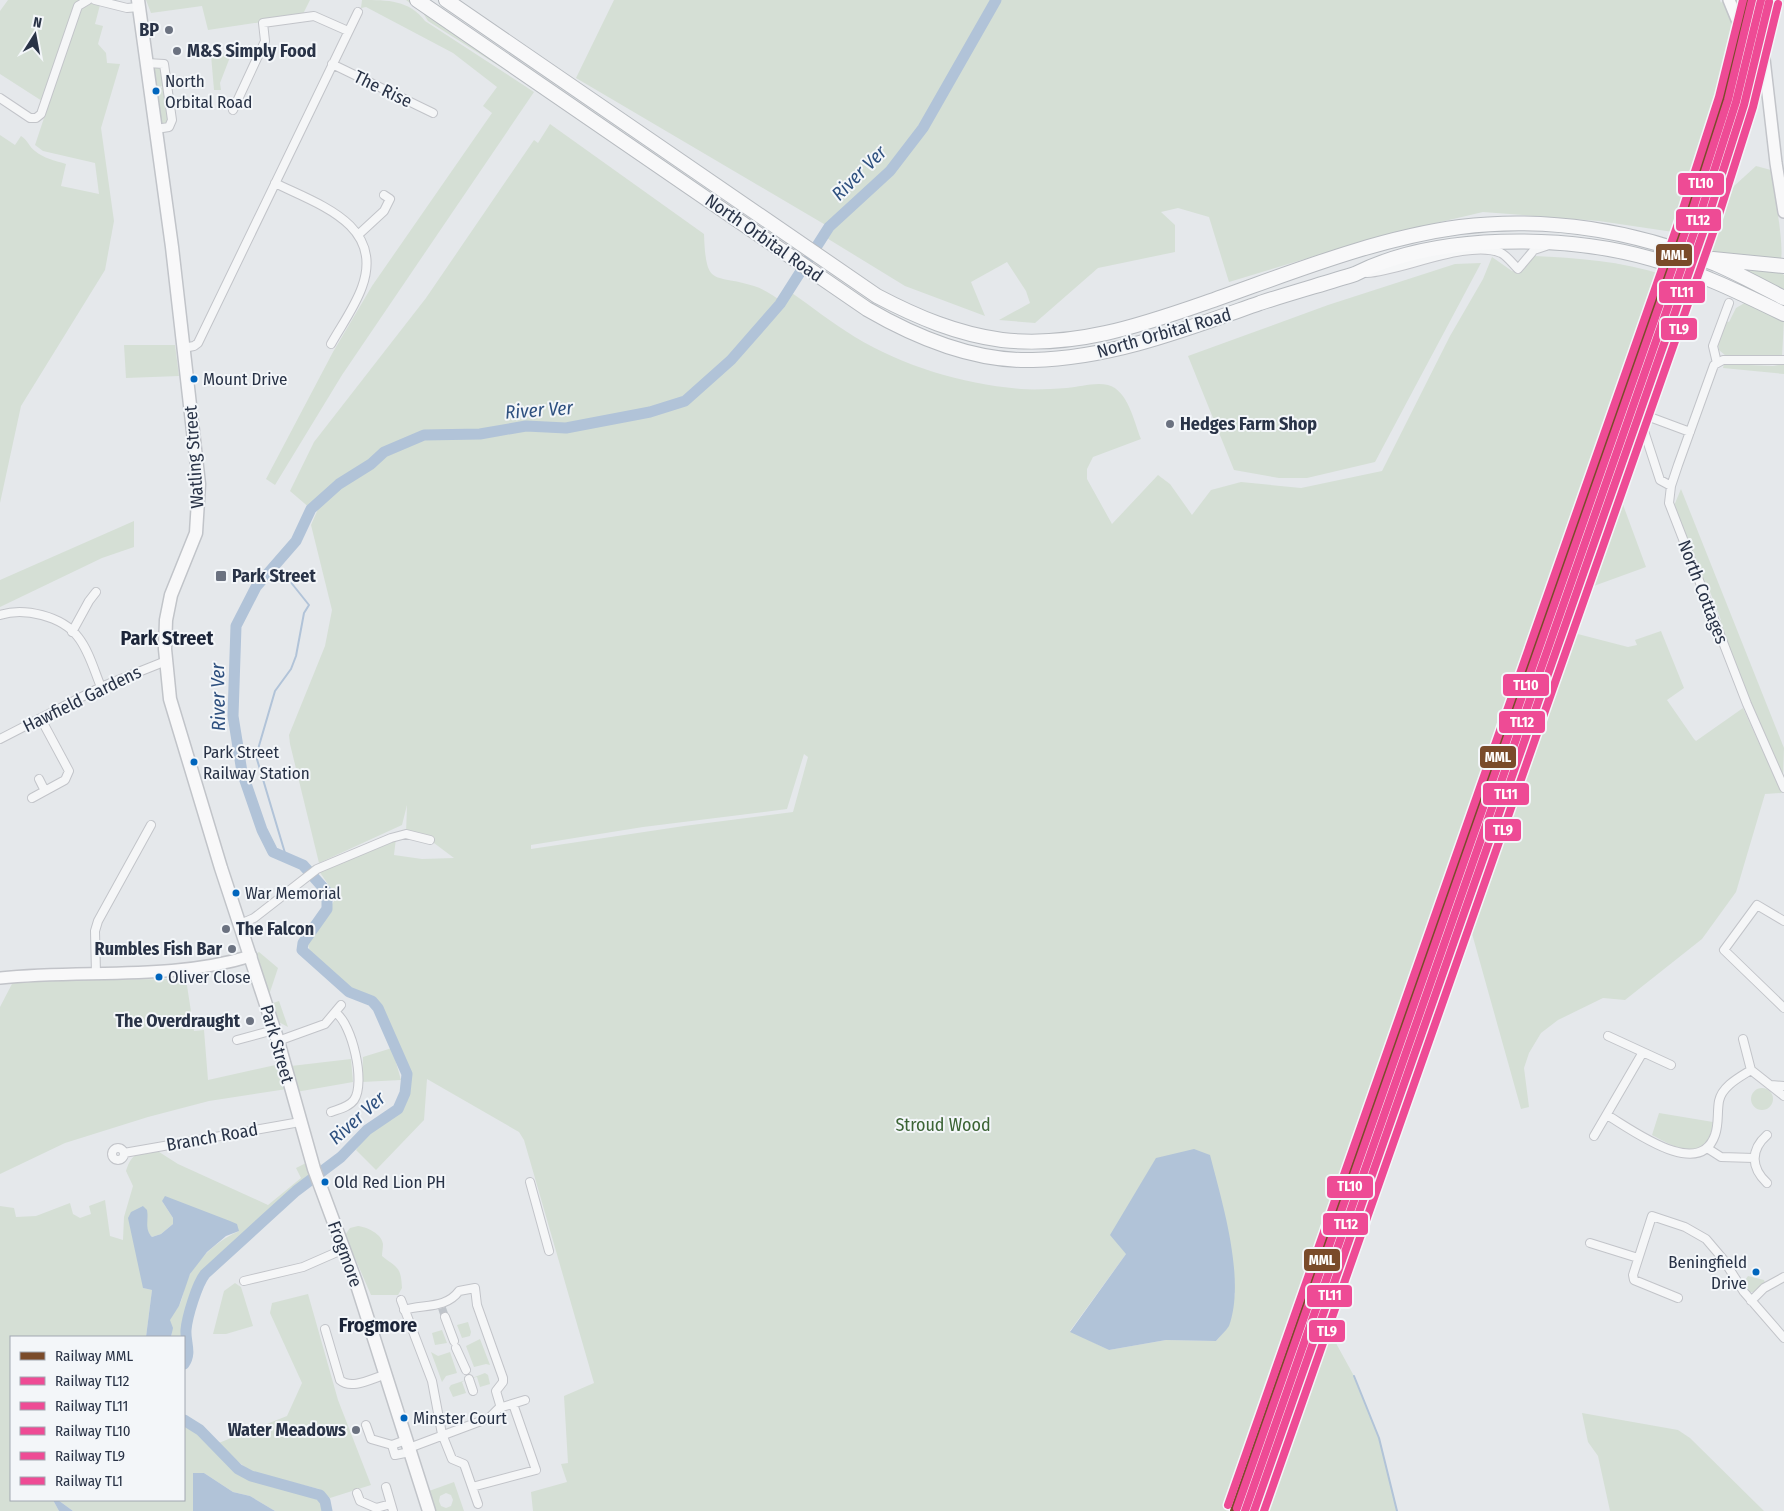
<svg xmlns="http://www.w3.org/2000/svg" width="1784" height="1511" font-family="'Fira Sans Condensed',sans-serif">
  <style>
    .green { fill: #d5dfd5; fill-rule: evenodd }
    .water { fill: #b1c3d8 }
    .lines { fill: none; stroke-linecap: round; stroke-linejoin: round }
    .stream { stroke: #b1c3d8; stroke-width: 2 }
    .river { stroke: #b1c3d8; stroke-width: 11 }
    .street-tunnel { stroke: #bfc4ca; stroke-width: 8; stroke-dasharray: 8 4; stroke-linecap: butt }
    .street-casing { stroke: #c2c4c9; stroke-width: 10 }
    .secondary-casing { stroke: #c2c4c9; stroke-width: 14 }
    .primary-casing { stroke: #c1c4c9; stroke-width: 15 }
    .highway-casing { stroke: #b7bbc0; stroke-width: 16 }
    .street { stroke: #f5f6f7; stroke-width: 8 }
    .secondary { stroke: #f8f8f9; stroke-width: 11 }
    .primary { stroke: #f8f8f9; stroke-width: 12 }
    .highway { stroke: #f8f8f9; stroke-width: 14 }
    .rail-1-casing { stroke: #f3f6f9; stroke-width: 11 }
    .rail-2-casing { stroke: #f3f6f9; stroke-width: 11 }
    .rail-3-casing { stroke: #f3f6f9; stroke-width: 11 }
    .rail-4-casing { stroke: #f3f6f9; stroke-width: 11 }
    .rail-5-casing { stroke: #f3f6f9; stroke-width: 11 }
    .rail-6-casing { stroke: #f3f6f9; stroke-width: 11 }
    .rail-1 { stroke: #7a4b2a; stroke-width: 8 }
    .rail-2 { stroke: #ee4b95; stroke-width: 8 }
    .rail-3 { stroke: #ee4b95; stroke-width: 8 }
    .rail-4 { stroke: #ee4b95; stroke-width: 8 }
    .rail-5 { stroke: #ee4b95; stroke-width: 8 }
    .rail-6 { stroke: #ee4b95; stroke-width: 8 }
    .poi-dot { fill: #6b7280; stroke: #f3f6f9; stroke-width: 2 }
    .bus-dot { fill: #0065bd; stroke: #f3f6f9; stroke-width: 2 }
    .labels { text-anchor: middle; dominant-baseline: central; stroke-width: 4; stroke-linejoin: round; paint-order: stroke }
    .bus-label { font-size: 17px; fill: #293347; stroke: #f3f6f9; text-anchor: start }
    .poi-label { font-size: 18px; font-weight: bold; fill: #293347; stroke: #f3f6f9; text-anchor: end }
    .street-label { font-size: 18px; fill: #293347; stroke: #f3f6f9 }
    .park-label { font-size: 18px; fill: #3c6435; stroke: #f3f6f9 }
    .water-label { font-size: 19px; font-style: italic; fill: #2e507f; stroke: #f3f6f9 }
    .quarter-label { font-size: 20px; font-weight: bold; fill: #1b2438; stroke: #f3f6f9 }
    .line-badge { stroke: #f3f6f9; stroke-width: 2 }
    .badge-label { font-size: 14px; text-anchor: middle; font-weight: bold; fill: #fff }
  </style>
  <rect width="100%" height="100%" fill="#e5e8eb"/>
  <!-- green -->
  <path class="green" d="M8 0H80L75 5 42 101 0 74V11Z
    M146 0H310L302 16 208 30 202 6 151 13Z
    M362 0C388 0 409 0 425 21L534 92 342 375 275 485 266 479 333 352 372 286 492 113 483 106 497 87 453 53 366 7 361 8Z
    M406 0H411L526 83 428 21 423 13Z
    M614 0H1720L1721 3 1723 0H1745L1746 4 1732 28 1737 39 1678 211H1674L1680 233 1599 221 1483 212 1381 236 1229 282 1209 217 1178 208 1161 212 1175 225V252L1098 268 1035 323 999 320 1030 303 1026 291 1007 262 971 282 985 316 905 286 825 237 829 227 576 78Z
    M92 3 100 5 95 24 103 26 98 44 106 53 107 63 120 64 101 128 114 221 105 270 21 406 0 503V135L15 145 21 136C28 140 29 147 35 151 43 158 56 161 66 164L61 186 99 194 95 163 43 151 35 145 80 10Z
    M232 52 220 83 221 90H214L211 55Z
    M160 65 165 86 154 87 152 68Z
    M165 87 170 122 161 126 154 89Z
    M550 124 704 234C706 289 713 273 754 286 764 289 773 296 782 301L789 291C811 306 832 323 855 337 905 367 963 384 1021 389 1035 390 1052 389 1067 388 1080 387 1095 382 1108 385 1128 390 1134 422 1141 439L1093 457 1087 469V479L1112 524 1158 475 1170 484 1192 515 1211 490 1241 482 1301 488 1382 471 1450 336 1483 279 1492 257 1512 271 1522 272 1533 256C1577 258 1621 261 1664 275L1461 855 1389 1033 1398 1040 1231 1511H533L531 1492 567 1482 561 1464 568 1463 564 1396 594 1383 524 1140 519 1132 427 1079 424 1120 376 1170 356 1150C362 1142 367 1133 375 1127 387 1117 403 1112 409 1096 415 1080 389 1012 376 1001 371 996 362 995 355 991 341 984 306 958 308 941L336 898 334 893 319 871 396 838 394 855 422 859 454 858 430 840 406 834 407 805 402 825 319 863 290 744 289 735 325 646 332 610 311 525 322 500 311 509 290 491 314 442 426 298 534 140 538 143ZM804 754 808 757 793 812 684 826 531 849V845L643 827 787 809ZM1126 1254 1235 1293 1228 1327 1216 1341 1166 1340 1109 1350 1070 1331Z
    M1756 166 1771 170C1774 188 1784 245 1781 259 1754 258 1722 261 1697 247L1712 201 1722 197Z
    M1481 263 1375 462 1307 478H1279L1234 470 1188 356 1328 305 1455 264Z
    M1732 266 1778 271 1784 275V290Z
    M1748 301 1784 319 1782 357 1726 356 1719 350 1718 344 1726 321 1729 322 1736 308Z
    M124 345H175L179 376 126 378Z
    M1724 364 1773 366 1784 364V374L1723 368Z
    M1681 489 1784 748 1783 778 1753 714 1717 622 1721 620 1707 584 1703 585 1673 508Z
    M1622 502 1646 567 1580 591 1570 632 1628 647 1637 645 1635 640 1661 631 1684 688 1667 700 1694 739 1696 741 1743 708 1782 793 1765 794 1736 892 1702 939 1625 1000 1603 998 1558 1020 1541 1033 1529 1053 1524 1068 1529 1107 1521 1109 1464 905 1575 590 1603 505 1611 508Z
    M134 521V547L102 558 0 607V580Z
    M259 952 278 968 269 995 257 953Z
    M186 979 194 1031 204 1030 208 1080 280 1064 287 1089 209 1101 148 1117 65 1143 0 1174V1007L14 980Z
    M279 1001 288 1027 275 1020 270 1004Z
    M392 1048 401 1080 362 1082 363 1057Z
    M351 1059 353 1082 296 1092 291 1066Z
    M1751 1099a11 11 0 1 1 22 0a11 11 0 1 1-22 0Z
    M1659 1113 1713 1122C1708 1165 1675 1148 1652 1135Z
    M156 1150 178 1164 268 1205 301 1178 296 1168 306 1163 311 1178 272 1209 199 1275 184 1332V1361V1337H171C174 1330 169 1326 170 1319 171 1314 176 1311 179 1306 184 1296 184 1284 190 1274 201 1255 219 1240 239 1231L162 1201 173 1218V1224L161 1234 152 1237C143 1228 149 1216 143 1206V1288L152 1290 146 1337H11V1500H53L59 1511H0V1206L14 1208 16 1217 36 1216 70 1203 73 1214 80 1218 91 1214 89 1206 105 1200 110 1236 123 1240 124 1217 133 1186 126 1171C132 1152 138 1154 156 1150Z
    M358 1226C367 1227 382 1234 383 1244 383 1248 382 1252 382 1256 397 1268 401 1266 402 1288L398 1295H371L345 1235 350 1228Z
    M1748 1276 1764 1280 1765 1283 1756 1292H1749L1743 1283Z
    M235 1283 241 1287 253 1326 226 1334H213L224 1291Z
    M308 1294 338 1400 371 1485 330 1498 319 1489 251 1472 216 1444 287 1416 302 1383 270 1313 272 1303Z
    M468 1322 471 1332 470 1336 462 1338 457 1325Z
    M1326 1325 1354 1376 1379 1438 1397 1511H1255L1312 1349Z
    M442 1330 447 1343 435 1345 432 1333Z
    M480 1339 490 1365 486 1364 474 1367 466 1346Z
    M431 1352 438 1356 450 1352 457 1373 446 1376 442 1382Z
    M485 1373 488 1375 490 1384 480 1387 477 1377 472 1378Z
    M466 1380 462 1382 466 1393 453 1397 449 1388 451 1385Z
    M1582 1413 1678 1430 1690 1438 1764 1511H1610L1598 1456 1588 1442Z
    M184 1423C205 1435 217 1459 238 1472 261 1488 293 1487 319 1497L323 1511H275L250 1496 233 1492 204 1473H193V1511H73L58 1500H184Z
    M454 1482 464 1511H435L429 1491ZM446 1493 451 1495 453 1500 451 1506 446 1508 441 1506 439 1501 440 1496Z"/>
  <!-- water -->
  <path class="water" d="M1194 1149 1210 1155C1222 1202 1246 1279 1229 1326 1226 1331 1220 1336 1216 1341L1166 1340 1109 1350 1070 1332 1126 1254 1110 1235 1156 1158Z
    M165 1196 230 1221 237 1224 239 1231 226 1236 207 1252 190 1274 179 1306 170 1320 173 1328 171 1337H146L152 1290 143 1288 128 1218 131 1212 143 1206 147 1210C149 1220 144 1228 152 1237L161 1234 173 1224V1218L162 1201Z
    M193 1473H204L233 1492 250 1496 275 1511H193Z
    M53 1500H58L73 1511H59Z"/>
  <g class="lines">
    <!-- stream -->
    <path class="stream" d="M285 575 309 605 304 613 296 656 291 669 275 691 256 756 285 853 303 865
      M1354 1376 1379 1438 1397 1511"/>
    <!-- river -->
    <path class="river" d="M184 1364C192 1353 185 1342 186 1330 187 1317 197 1284 205 1274L296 1191 341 1157 367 1130 398 1109 405 1093 407 1074 378 1008 372 1001 349 992 302 950 303 943 327 909V892L303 865 273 852 262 830 242 772 233 716 236 626 256 587 296 541 311 509 339 484 371 464 384 452 424 435 480 434 526 426 566 428 650 412 685 401 731 360 780 304 829 227 890 171 923 128 996 0
      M184 1420 200 1430 238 1469 251 1476 320 1495 325 1501 327 1511"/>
    <!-- street-tunnel -->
    <path class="street-tunnel" d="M442 1308 445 1317"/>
    <defs>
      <path id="street" d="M95 0 127 8 139 7
        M147 63 164 64 172 120 169 127 156 129
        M332 64 433 113
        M0 98 30 118H36L41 114 78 6 88 0
        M233 110 265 41 263 23 314 16 348 31
        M275 183C317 204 385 224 362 287 355 307 341 326 331 344
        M358 235 384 211 390 199 384 195
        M1367 273C1401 271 1469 239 1501 253 1507 256 1513 264 1518 269L1534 250 1546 246
        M183 348 194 346 198 343 358 12
        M1784 360H1723L1714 365 1678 465 1671 486 1669 503 1747 704 1784 788
        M1717 363 1713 346 1729 303
        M1647 416 1690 432
        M1671 486 1660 480 1644 431V424L1692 287
        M0 615C24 607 62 616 78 637 89 651 94 670 101 687
        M72 632 89 601 96 592
        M0 739 101 687 166 661
        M39 779 45 791
        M32 798 65 780 69 771 41 719
        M1784 921 1757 905 1724 950 1784 1008
        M240 924 254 918 317 869 391 838 406 834 430 840
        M96 974 95 931 98 921 151 825
        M1608 1036 1671 1065
        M1743 1039 1751 1070 1784 1096
        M237 1040 274 1030
        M278 1041 325 1024 341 1005
        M1771 1085 1784 1086
        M331 1112C339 1109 349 1107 354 1100 366 1083 352 1024 336 1013
        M1607 1115C1631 1129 1699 1181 1715 1135 1719 1124 1717 1112 1719 1101 1722 1086 1740 1077 1751 1070
        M1767 1135C1750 1150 1751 1168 1767 1183
        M1594 1136 1643 1052
        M112 1154a6 6 0 1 1 12 0a6 6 0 1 1-12 0Z
        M1707 1148 1721 1157 1754 1158
        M124 1153 300 1122
        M530 1182 549 1251
        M1590 1243 1638 1258
        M244 1281 303 1267 344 1249
        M1678 1298 1634 1280 1633 1275 1652 1216 1685 1227 1706 1239 1723 1259 1744 1292 1784 1338
        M401 1300 432 1381 442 1434 452 1459 464 1464 478 1504
        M1751 1301 1764 1288 1784 1277
        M404 1310C423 1304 446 1309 459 1291L475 1288 477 1305 503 1378V1382L496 1391 501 1408
        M445 1317 454 1341
        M325 1329 340 1380C351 1390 371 1379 384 1375
        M456 1348 466 1370
        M469 1379 473 1391
        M366 1425 371 1439 392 1445
        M406 1440 392 1445 395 1455 410 1452
        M409 1448 489 1418 499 1408 525 1400
        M386 1487 393 1511
        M472 1487 536 1470 513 1404
        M357 1493 360 1501 376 1508 391 1504"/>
      <path id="secondary" d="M1729 0 1738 22 1762 53 1764 59 1776 163 1784 212
        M0 978C83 969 170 981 251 956"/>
      <path id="primary" d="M138 0 172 247 199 484 196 533 171 595 166 620 165 649 170 699 221 868 278 1041 314 1169 356 1282 429 1511"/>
      <path id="highway" d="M417 0 867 309C917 338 974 362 1033 360 1112 358 1186 329 1260 303 1291 293 1323 284 1355 274 1436 233 1565 234 1652 259 1698 272 1741 293 1784 314
        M446 0 877 296C917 317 957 334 1002 340 1073 348 1139 326 1205 303 1288 274 1372 239 1460 227 1547 216 1635 231 1716 264 1739 274 1761 286 1784 298
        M1713 259 1784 266"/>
    </defs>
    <!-- street casing -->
    <use href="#street" class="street-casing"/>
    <!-- secondary casing -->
    <use href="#secondary" class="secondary-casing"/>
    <!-- primary casing -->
    <use href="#primary" class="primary-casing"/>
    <!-- highway casing -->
    <use href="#highway" class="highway-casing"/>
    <!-- street -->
    <use href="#street" class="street"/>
    <!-- secondary -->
    <use href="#secondary" class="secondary"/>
    <!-- primary -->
    <use href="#primary" class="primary"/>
    <!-- highway -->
    <use href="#highway" class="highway"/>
    <defs>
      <path id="rail-1" d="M1234 1511 1686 220 1725 99 1749 0"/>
      <path id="rail-2" d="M1245 1511 1697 224 1736 102 1761 0"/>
      <path id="rail-3" d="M1254 1511 1705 227 1744 105 1769 2"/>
      <path id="rail-4" d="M1237 1508 1689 221 1728 100 1752 0"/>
      <path id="rail-5" d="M1264 1511 1714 230 1753 107 1778 4"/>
      <path id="rail-6" d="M1228 1505 1680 218 1719 97 1743 0"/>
    </defs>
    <!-- rail-1 casing -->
    <use href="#rail-1" class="rail-1-casing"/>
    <!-- rail-2 casing -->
    <use href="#rail-2" class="rail-2-casing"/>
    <!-- rail-3 casing -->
    <use href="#rail-3" class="rail-3-casing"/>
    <!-- rail-4 casing -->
    <use href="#rail-4" class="rail-4-casing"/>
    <!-- rail-5 casing -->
    <use href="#rail-5" class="rail-5-casing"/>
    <!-- rail-6 casing -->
    <use href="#rail-6" class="rail-6-casing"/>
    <!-- rail-1 -->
    <use href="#rail-1" class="rail-1"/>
    <!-- rail-2 -->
    <use href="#rail-2" class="rail-2"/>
    <!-- rail-3 -->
    <use href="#rail-3" class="rail-3"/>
    <!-- rail-4 -->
    <use href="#rail-4" class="rail-4"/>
    <!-- rail-5 -->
    <use href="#rail-5" class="rail-5"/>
    <!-- rail-6 -->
    <use href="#rail-6" class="rail-6"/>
  </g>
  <!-- markers -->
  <g class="poi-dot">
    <circle cx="169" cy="30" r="5"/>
    <circle cx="177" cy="51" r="5"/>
    <circle cx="1170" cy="424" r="5"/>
    <rect x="215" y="570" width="12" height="12" rx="2.5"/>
    <circle cx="226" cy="929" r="5"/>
    <circle cx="232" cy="949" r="5"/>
    <circle cx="250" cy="1021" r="5"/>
    <circle cx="356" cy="1430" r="5"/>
  </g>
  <g class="bus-dot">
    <circle cx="156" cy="91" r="4.5"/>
    <circle cx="194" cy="379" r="4.5"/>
    <circle cx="194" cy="762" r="4.5"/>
    <circle cx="236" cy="893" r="4.5"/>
    <circle cx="159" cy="977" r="4.5"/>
    <circle cx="325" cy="1182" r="4.5"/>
    <circle cx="1756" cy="1272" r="4.5"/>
    <circle cx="404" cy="1418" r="4.5"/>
  </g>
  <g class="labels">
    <!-- bus labels -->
    <g class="bus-label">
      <text x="165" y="81">North<tspan x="165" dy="21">Orbital Road</tspan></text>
      <text x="203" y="379">Mount Drive</text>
      <text x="203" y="752">Park Street<tspan x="203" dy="21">Railway Station</tspan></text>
      <text x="245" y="893">War Memorial</text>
      <text x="168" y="977">Oliver Close</text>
      <text x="334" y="1182">Old Red Lion PH</text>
      <text x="1747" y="1262" text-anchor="end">Beningfield<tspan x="1747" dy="21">Drive</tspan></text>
      <text x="413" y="1418">Minster Court</text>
    </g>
    <!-- poi labels -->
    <g class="poi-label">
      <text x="159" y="30">BP</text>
      <text x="187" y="51" text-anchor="start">M&amp;S Simply Food</text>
      <text x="1180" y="424" text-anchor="start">Hedges Farm Shop</text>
      <text x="232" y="576" text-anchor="start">Park Street</text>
      <text x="236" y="929" text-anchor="start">The Falcon</text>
      <text x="222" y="949">Rumbles Fish Bar</text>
      <text x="240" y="1021">The Overdraught</text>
      <text x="346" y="1430">Water Meadows</text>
    </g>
    <!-- street labels -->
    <g class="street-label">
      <text transform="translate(383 89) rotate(26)">The Rise</text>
      <text transform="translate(764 238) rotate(35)">North Orbital Road</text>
      <text transform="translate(1164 333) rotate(-16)">North Orbital Road</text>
      <text transform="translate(194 457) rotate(-94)">Watling Street</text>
      <text transform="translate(1703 592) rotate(69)">North Cottages</text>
      <text transform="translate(82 699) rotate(-26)">Hawfield Gardens</text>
      <text transform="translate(277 1044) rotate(74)">Park Street</text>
      <text transform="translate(212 1137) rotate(-10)">Branch Road</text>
      <text transform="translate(345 1254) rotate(70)">Frogmore</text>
    </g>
    <!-- park labels -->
    <g class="park-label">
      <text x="943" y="1125">Stroud Wood</text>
    </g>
    <!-- water labels -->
    <g class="water-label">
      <text transform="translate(859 173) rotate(-45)">River Ver</text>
      <text transform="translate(539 410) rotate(-4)">River Ver</text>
      <text transform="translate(218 697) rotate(-91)">River Ver</text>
      <text transform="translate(357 1118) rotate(-42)">River Ver</text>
    </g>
    <!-- quarter labels -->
    <g class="quarter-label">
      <text x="167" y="638">Park Street</text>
      <text x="378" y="1325">Frogmore</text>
    </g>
  </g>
  <g class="line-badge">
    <rect x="1677" y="172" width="48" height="24" rx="5" fill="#ee4b95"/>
    <rect x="1675" y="208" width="47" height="24" rx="5" fill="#ee4b95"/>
    <rect x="1655" y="243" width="38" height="24" rx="5" fill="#7a4b2a"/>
    <rect x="1658" y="280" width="48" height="24" rx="5" fill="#ee4b95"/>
    <rect x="1660" y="317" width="38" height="24" rx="5" fill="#ee4b95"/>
    <rect x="1502" y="673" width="48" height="24" rx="5" fill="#ee4b95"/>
    <rect x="1498" y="710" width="48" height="24" rx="5" fill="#ee4b95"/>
    <rect x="1479" y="745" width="38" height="24" rx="5" fill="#7a4b2a"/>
    <rect x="1482" y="782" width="48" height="24" rx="5" fill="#ee4b95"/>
    <rect x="1484" y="818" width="38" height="24" rx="5" fill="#ee4b95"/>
    <rect x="1326" y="1175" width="48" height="24" rx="5" fill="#ee4b95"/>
    <rect x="1322" y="1212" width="47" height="24" rx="5" fill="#ee4b95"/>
    <rect x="1303" y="1248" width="38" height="24" rx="5" fill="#7a4b2a"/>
    <rect x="1306" y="1284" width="47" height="24" rx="5" fill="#ee4b95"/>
    <rect x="1308" y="1319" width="38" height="24" rx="5" fill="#ee4b95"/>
  </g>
  <g class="badge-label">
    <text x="1701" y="188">TL10</text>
    <text x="1698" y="225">TL12</text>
    <text x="1674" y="260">MML</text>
    <text x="1682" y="297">TL11</text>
    <text x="1679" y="334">TL9</text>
    <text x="1526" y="690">TL10</text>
    <text x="1522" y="727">TL12</text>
    <text x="1498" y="762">MML</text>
    <text x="1506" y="799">TL11</text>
    <text x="1503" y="835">TL9</text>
    <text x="1350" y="1191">TL10</text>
    <text x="1346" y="1229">TL12</text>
    <text x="1322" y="1265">MML</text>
    <text x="1330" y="1300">TL11</text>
    <text x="1327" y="1336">TL9</text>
  </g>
  <!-- legend -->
  <rect x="10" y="1336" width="175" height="165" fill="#f3f6f9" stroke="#a2a8b2"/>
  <rect x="20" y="1352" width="25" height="8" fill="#7a4b2a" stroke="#a2a8b2"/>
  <text x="55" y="1361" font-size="15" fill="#293347">Railway MML</text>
  <rect x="20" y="1377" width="25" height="8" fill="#ee4b95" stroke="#a2a8b2"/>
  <text x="55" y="1386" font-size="15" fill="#293347">Railway TL12</text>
  <rect x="20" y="1402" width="25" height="8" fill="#ee4b95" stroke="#a2a8b2"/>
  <text x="55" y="1411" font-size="15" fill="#293347">Railway TL11</text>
  <rect x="20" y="1427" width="25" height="8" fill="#ee4b95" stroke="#a2a8b2"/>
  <text x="55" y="1436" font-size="15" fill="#293347">Railway TL10</text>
  <rect x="20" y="1452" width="25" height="8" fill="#ee4b95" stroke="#a2a8b2"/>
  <text x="55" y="1461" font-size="15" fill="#293347">Railway TL9</text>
  <rect x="20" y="1477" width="25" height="8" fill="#ee4b95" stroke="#a2a8b2"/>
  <text x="55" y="1486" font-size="15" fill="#293347">Railway TL1</text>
  <!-- north arrow -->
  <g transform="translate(35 35) rotate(11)" stroke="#f3f6f9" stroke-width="4" paint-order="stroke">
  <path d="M0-4L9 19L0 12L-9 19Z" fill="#293347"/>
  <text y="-8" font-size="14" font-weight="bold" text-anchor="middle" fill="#293347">N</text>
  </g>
</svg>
